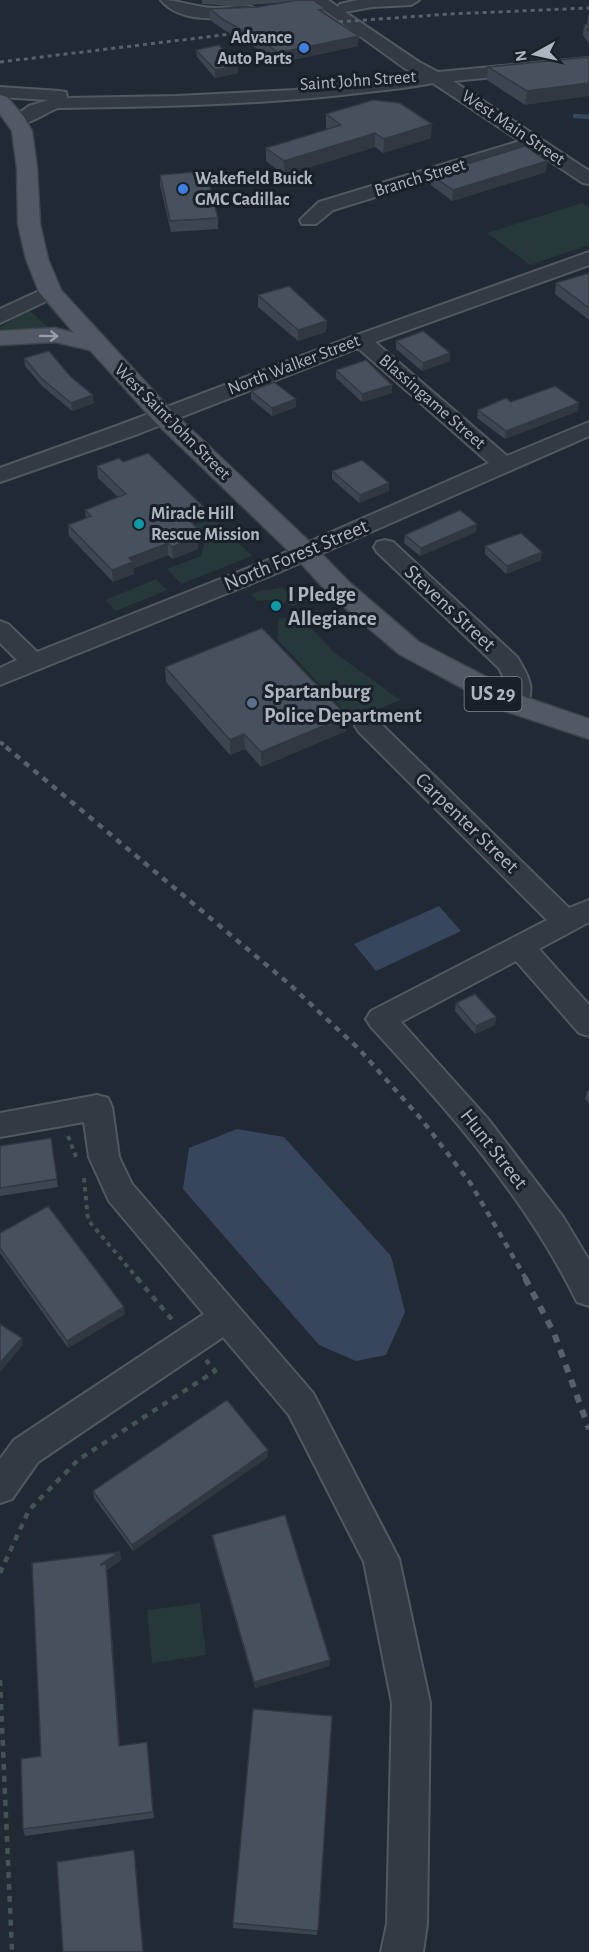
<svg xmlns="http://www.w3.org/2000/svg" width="589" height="1952" font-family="'Alegreya Sans',sans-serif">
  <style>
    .green { fill: #263839 }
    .water { fill: #37465c }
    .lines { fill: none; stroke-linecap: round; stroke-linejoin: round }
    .stream { stroke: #37465c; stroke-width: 4.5 }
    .minor-casing { stroke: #515862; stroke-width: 4 }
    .major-casing { stroke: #3d444e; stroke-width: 3 }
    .path-far1 { stroke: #445456; stroke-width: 4; stroke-dasharray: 4.5 4.5; stroke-linecap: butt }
    .path { stroke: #445456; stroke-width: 4.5; stroke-dasharray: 6 6; stroke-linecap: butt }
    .minor { fill: #343a44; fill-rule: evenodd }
    .major { fill: #525965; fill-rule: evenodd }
    .rail-far3 { stroke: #58606d; stroke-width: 3; stroke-dasharray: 4 4; stroke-linecap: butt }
    .rail-far2 { stroke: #58606d; stroke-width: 4; stroke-dasharray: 4.5 4.5; stroke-linecap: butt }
    .rail-far1 { stroke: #58606d; stroke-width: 4.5; stroke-dasharray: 6 6; stroke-linecap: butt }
    .rail { stroke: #58606d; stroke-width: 6; stroke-dasharray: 8 8; stroke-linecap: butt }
    .wall { fill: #3d4550 }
    .shaded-wall { fill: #323841 }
    .building { fill: #47505d; stroke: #323841; stroke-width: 1.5 }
    .oneway { stroke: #979eaa }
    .shop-dot { fill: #3f7fe0; stroke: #192029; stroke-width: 2 }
    .culture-dot { fill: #0f9aa8; stroke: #192029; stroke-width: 2 }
    .service-dot { fill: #5c6f8a; stroke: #192029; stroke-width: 2 }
    .labels { text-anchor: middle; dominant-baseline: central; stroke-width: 6; stroke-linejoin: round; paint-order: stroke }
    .far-poi-label { font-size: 18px; font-weight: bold; fill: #aeb5c1; stroke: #192029; text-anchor: start }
    .far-street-label { font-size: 18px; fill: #aeb5c1; stroke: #192029 }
    .shield { fill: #192029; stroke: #818893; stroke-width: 1.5 }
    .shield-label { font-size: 20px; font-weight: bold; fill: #aeb5c1 }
    .street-label { font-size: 21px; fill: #aeb5c1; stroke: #192029 }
    .poi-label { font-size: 21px; font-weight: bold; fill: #aeb5c1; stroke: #192029; text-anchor: start }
  </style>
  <rect width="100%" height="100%" fill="#212934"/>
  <!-- green -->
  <path class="green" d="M582 203 589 207V245L530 265 487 233Z
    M29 310 48 327 0 330V327Z
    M213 518 252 556 181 584 167 569 201 556 205 540 191 526Z
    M156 579 167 590 116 611 105 600Z
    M281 588 286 590 299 604 292 606 277 599 257 601 251 594 264 590Z
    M279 618 302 619 335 653 400 700 353 720 277 639Z
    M200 1603 206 1655 152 1663 147 1610Z"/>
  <!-- water -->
  <path class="water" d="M439 906 461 931 376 971 354 944Z
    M237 1129 284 1137 391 1256 405 1312 386 1355 356 1361 319 1345 183 1189 189 1148Z"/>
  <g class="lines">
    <!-- stream -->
    <path class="stream" d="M575 116 589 117"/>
    <defs>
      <path id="minor" d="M161 0C181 0 198 9 219 8 230 8 248 1 256 10L254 13C227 20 180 24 161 0Z
        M310 0H328L338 7 340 4 358 0H419L411 5 372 7 345 12 419 62 438 72 589 58V68L453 81 589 171V184L583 183 532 149 333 210 316 224H302L300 220 319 202 520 141 433 83C403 89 373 91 342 95 248 105 153 107 58 108 45 113 24 128 11 125L8 121 29 106 48 100 0 97V87L60 91 66 92 67 98 176 96 294 90 420 76 407 70Z
        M589 252V265L375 342 507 456 589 422V436L277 573 0 685V668L17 660 0 643V621L8 624 37 652 261 563 489 463 358 348 138 434 0 482V468L122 424 354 336Z
        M50 286 57 288 60 292 57 296 0 323V309Z
        M385 540 393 542 517 657C528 675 537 689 524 710L515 712 506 710C497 696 511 687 499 668L377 552 374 547 377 542Z
        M368 718 377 720 569 908 589 900V922L539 949 589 1005V1036L579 1033 516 961 401 1022 488 1119 563 1217 589 1260V1306L577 1302C527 1199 448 1110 371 1027L366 1019 371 1011 547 920 359 732 355 726 359 720Z
        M97 1095 108 1098 112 1107 119 1157 132 1184 313 1393 399 1559 430 1703 427 1924 423 1952H381L387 1924 392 1703 364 1562 289 1415 223 1337 38 1462 12 1499 0 1503V1459L14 1440 204 1314 109 1201 89 1157 84 1122 0 1137V1113Z"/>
      <path id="major" d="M0 95 7 97 24 117 32 131 37 168 40 224 48 259 61 290 172 411 314 546 349 582 419 642 525 697 589 719V739L505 711 399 654 329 594 296 558 154 421 90 350 55 342 0 345V331L55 328 74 333 39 292 26 259 18 224 17 168 12 131 0 114Z"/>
    </defs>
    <!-- minor casing -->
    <use href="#minor" class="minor-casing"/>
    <!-- major casing -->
    <use href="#major" class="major-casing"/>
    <!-- path-far1 -->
    <path class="path-far1" d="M68 1136 76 1157
      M84 1178 88 1220 138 1279"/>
    <!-- path -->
    <path class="path" d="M137 1278 174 1322
      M0 1573 29 1510 78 1460 215 1371 206 1360
      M0 1680 12 1952"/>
    <!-- minor -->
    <use href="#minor" class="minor"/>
    <!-- major -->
    <use href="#major" class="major"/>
    <!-- rail-far3 -->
    <path class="rail-far3" d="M323 23 450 14 589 8
      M0 62 248 32"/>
    <!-- rail-far2 -->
    <path class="rail-far2" d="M0 742 8 748"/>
    <!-- rail-far1 -->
    <path class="rail-far1" d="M6 747 288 983 360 1050 422 1120 471 1184 526 1279"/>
    <!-- rail -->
    <path class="rail" d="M525 1278 554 1333 589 1429"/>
  </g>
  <!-- wall -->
  <path class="wall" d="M202 0H313L358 46 278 63 267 54 224 30 210 20V9L258 7 278 3 233 6 202 4Z
    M589 14V44L583 35 584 25H587L588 15Z
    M196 50 238 66V73L215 78 197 57Z
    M589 59 525 105 487 80 488 67Z
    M326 114 431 138 383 153 375 147 284 175 266 161V148L327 129 326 128Z
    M547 161 546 172 452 201 431 185V175Z
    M160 175 218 218V229L171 232 160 185Z
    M589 273V320L555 294 556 283Z
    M258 295 327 321 326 332 298 341 258 307Z
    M396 341 450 353V361L422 371 396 349Z
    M24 358 94 403 72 411 42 386 25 366Z
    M336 370 392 393 362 402 336 378Z
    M251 391 296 407 272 416 251 399Z
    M511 402 578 411 505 439 477 418 478 410Z
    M123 462 203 506 204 518 192 523 197 528 198 549 173 559 168 555 134 568V574L113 582 69 536 68 525 86 518 85 510 118 497 98 478 97 466Z
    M332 471 389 483V491L359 503 332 479Z
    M476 532 420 556 404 543 405 535Z
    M485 546 541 560 506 574 485 554Z
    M165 667 346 731 261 767 245 749 230 755 166 682Z
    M456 1003 496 1017 495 1025 475 1034 455 1011Z
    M589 1090V1104L585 1099 587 1091Z
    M51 1138 58 1187 0 1196V1146Z
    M0 1233 125 1314 68 1348 0 1253Z
    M268 1457 133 1551 94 1498 93 1491Z
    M212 1535 330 1660 329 1666 255 1688 213 1542Z
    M120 1552 121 1560 107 1570 120 1746 147 1742 154 1818 25 1836 23 1829 41 1756 32 1563Z
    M332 1716 317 1935 233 1928V1923Z"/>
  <!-- shaded-wall -->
  <path class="shaded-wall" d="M359 36 358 46 278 63V53Z
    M238 66V73L215 78V70Z
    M589 83V96L525 105 527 91Z
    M432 124 431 138 383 153 384 139Z
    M375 133V147L284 175V161Z
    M547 161 546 172 452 201 453 190Z
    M327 321 326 332 298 341V330Z
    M450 353V361L422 371 423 363Z
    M392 385V393L362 402V394Z
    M93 395 94 403 72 411 71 403Z
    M296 399V407L272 416V408Z
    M579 403 578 411 505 439 506 431Z
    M389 483V491L359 503 360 495Z
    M203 506 204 518 183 526V514Z
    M477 524 476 532 420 556 421 548Z
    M197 528 198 549 173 559 172 547 190 530Z
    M168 543V555L134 568V574L113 582 112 570 129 558Z
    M542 552 541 560 506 574 507 566Z
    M347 716 346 731 261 767V752Z
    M244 734 245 749 230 755V740Z
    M496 1017 495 1025 475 1034 476 1026Z
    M124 1307 125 1314 68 1348 67 1341Z
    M22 1338 23 1345 0 1372V1363Z
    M268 1450V1457L133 1551 132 1545Z
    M120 1552 121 1560 107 1570 120 1753 100 1565Z
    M330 1660 329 1666 255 1688 254 1682Z
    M134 1850 135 1856 143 1952Z"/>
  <!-- building -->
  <path class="building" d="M298 0H313L326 9 319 10 359 36 278 53 267 44 224 20 210 9 258 7Z
    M589 24V32L584 25Z
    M219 45 238 66 215 70 196 50Z
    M588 57 589 59V83L527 91 488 67Z
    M373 100 400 103 432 124 384 139 375 133 284 161 266 148 341 125 326 114Z
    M525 146 547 161 453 190 431 175Z
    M206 171 218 218 170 221 160 175Z
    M589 273V308L556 283Z
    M289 286 327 321 298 330 258 295Z
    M423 331 450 353 423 363 396 341Z
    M49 351 71 377 93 395 71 403 41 378 24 358Z
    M366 360 392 385 362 394 336 370Z
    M274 382 296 399 272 408 251 391Z
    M555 386 579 403 506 431 478 410 506 398 511 402Z
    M148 453 203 506 183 514 197 528 190 530 198 537 172 547 168 543 129 558 133 562 112 570 68 525 91 516 85 510 126 494 97 466 119 458 123 462Z
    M362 460 389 483 360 495 332 471Z
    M460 510 477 524 421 548 405 535Z
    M521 533 542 552 507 566 485 546Z
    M262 628 347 716 261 752 244 734 230 740 165 667Z
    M475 994 496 1017 476 1026 456 1003Z
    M51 1138 57 1179 0 1188V1146Z
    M48 1206 124 1307 67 1341 0 1248V1233Z
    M0 1324 22 1338 0 1363Z
    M227 1400 268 1450 132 1545 93 1491Z
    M285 1515 330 1660 254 1682 212 1535Z
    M120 1552 100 1565 106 1564 119 1746 147 1742 153 1812 23 1829 21 1759 41 1756 32 1563Z
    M253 1709 332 1716 318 1931 233 1923Z
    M134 1850 143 1952H63L57 1862Z"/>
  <!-- one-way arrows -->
  <defs><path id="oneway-shaft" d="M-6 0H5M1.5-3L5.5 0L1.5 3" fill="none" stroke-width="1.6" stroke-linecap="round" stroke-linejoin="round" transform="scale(1.5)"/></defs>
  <use class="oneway" href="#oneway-shaft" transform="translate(49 336) rotate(1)"/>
  <!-- markers -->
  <g class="shop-dot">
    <circle cx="304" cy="48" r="6"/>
    <circle cx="183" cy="189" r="6"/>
  </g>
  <g class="culture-dot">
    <circle cx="139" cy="524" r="6"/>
    <circle cx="276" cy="606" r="6"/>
  </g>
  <circle class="service-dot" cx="252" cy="703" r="6"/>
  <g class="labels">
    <!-- far-poi labels -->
    <g class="far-poi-label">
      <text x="292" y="38" text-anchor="end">Advance<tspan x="292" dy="21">Auto Parts</tspan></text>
      <text x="195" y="179">Wakefield Buick<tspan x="195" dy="21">GMC Cadillac</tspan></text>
      <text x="151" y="514">Miracle Hill<tspan x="151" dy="21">Rescue Mission</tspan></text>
    </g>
    <!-- far-street labels -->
    <g class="far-street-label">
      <text transform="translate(358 81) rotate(-4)">Saint John Street</text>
      <text transform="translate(513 128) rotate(34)">West Main Street</text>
      <text transform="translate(420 178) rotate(-17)">Branch Street</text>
      <text transform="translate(294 365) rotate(-21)">North Walker Street</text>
      <text transform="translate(432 402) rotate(41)">Blassingame Street</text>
      <text transform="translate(172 422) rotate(45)">West Saint John Street</text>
    </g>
    <!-- shield labels -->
    <rect class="shield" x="464.5" y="677" width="57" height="34" rx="4.5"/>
    <g class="shield-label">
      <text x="493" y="694">US 29</text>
    </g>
    <!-- street labels -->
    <g class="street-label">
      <text transform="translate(296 555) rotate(-23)">North Forest Street</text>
      <text transform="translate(450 608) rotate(43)">Stevens Street</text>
      <text transform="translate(467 823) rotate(44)">Carpenter Street</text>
      <text transform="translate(494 1149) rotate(52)">Hunt Street</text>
    </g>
    <!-- poi labels -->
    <g class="poi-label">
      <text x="288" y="594">I Pledge<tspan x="288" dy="24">Allegiance</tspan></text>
      <text x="264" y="691">Spartanburg<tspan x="264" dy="24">Police Department</tspan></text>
    </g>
  </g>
  <!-- north arrow -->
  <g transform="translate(535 54) rotate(262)" stroke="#192029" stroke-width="4.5" paint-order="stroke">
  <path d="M0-4.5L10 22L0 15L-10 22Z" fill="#aeb5c1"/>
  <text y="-9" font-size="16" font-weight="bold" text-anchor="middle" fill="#aeb5c1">N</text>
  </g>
</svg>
